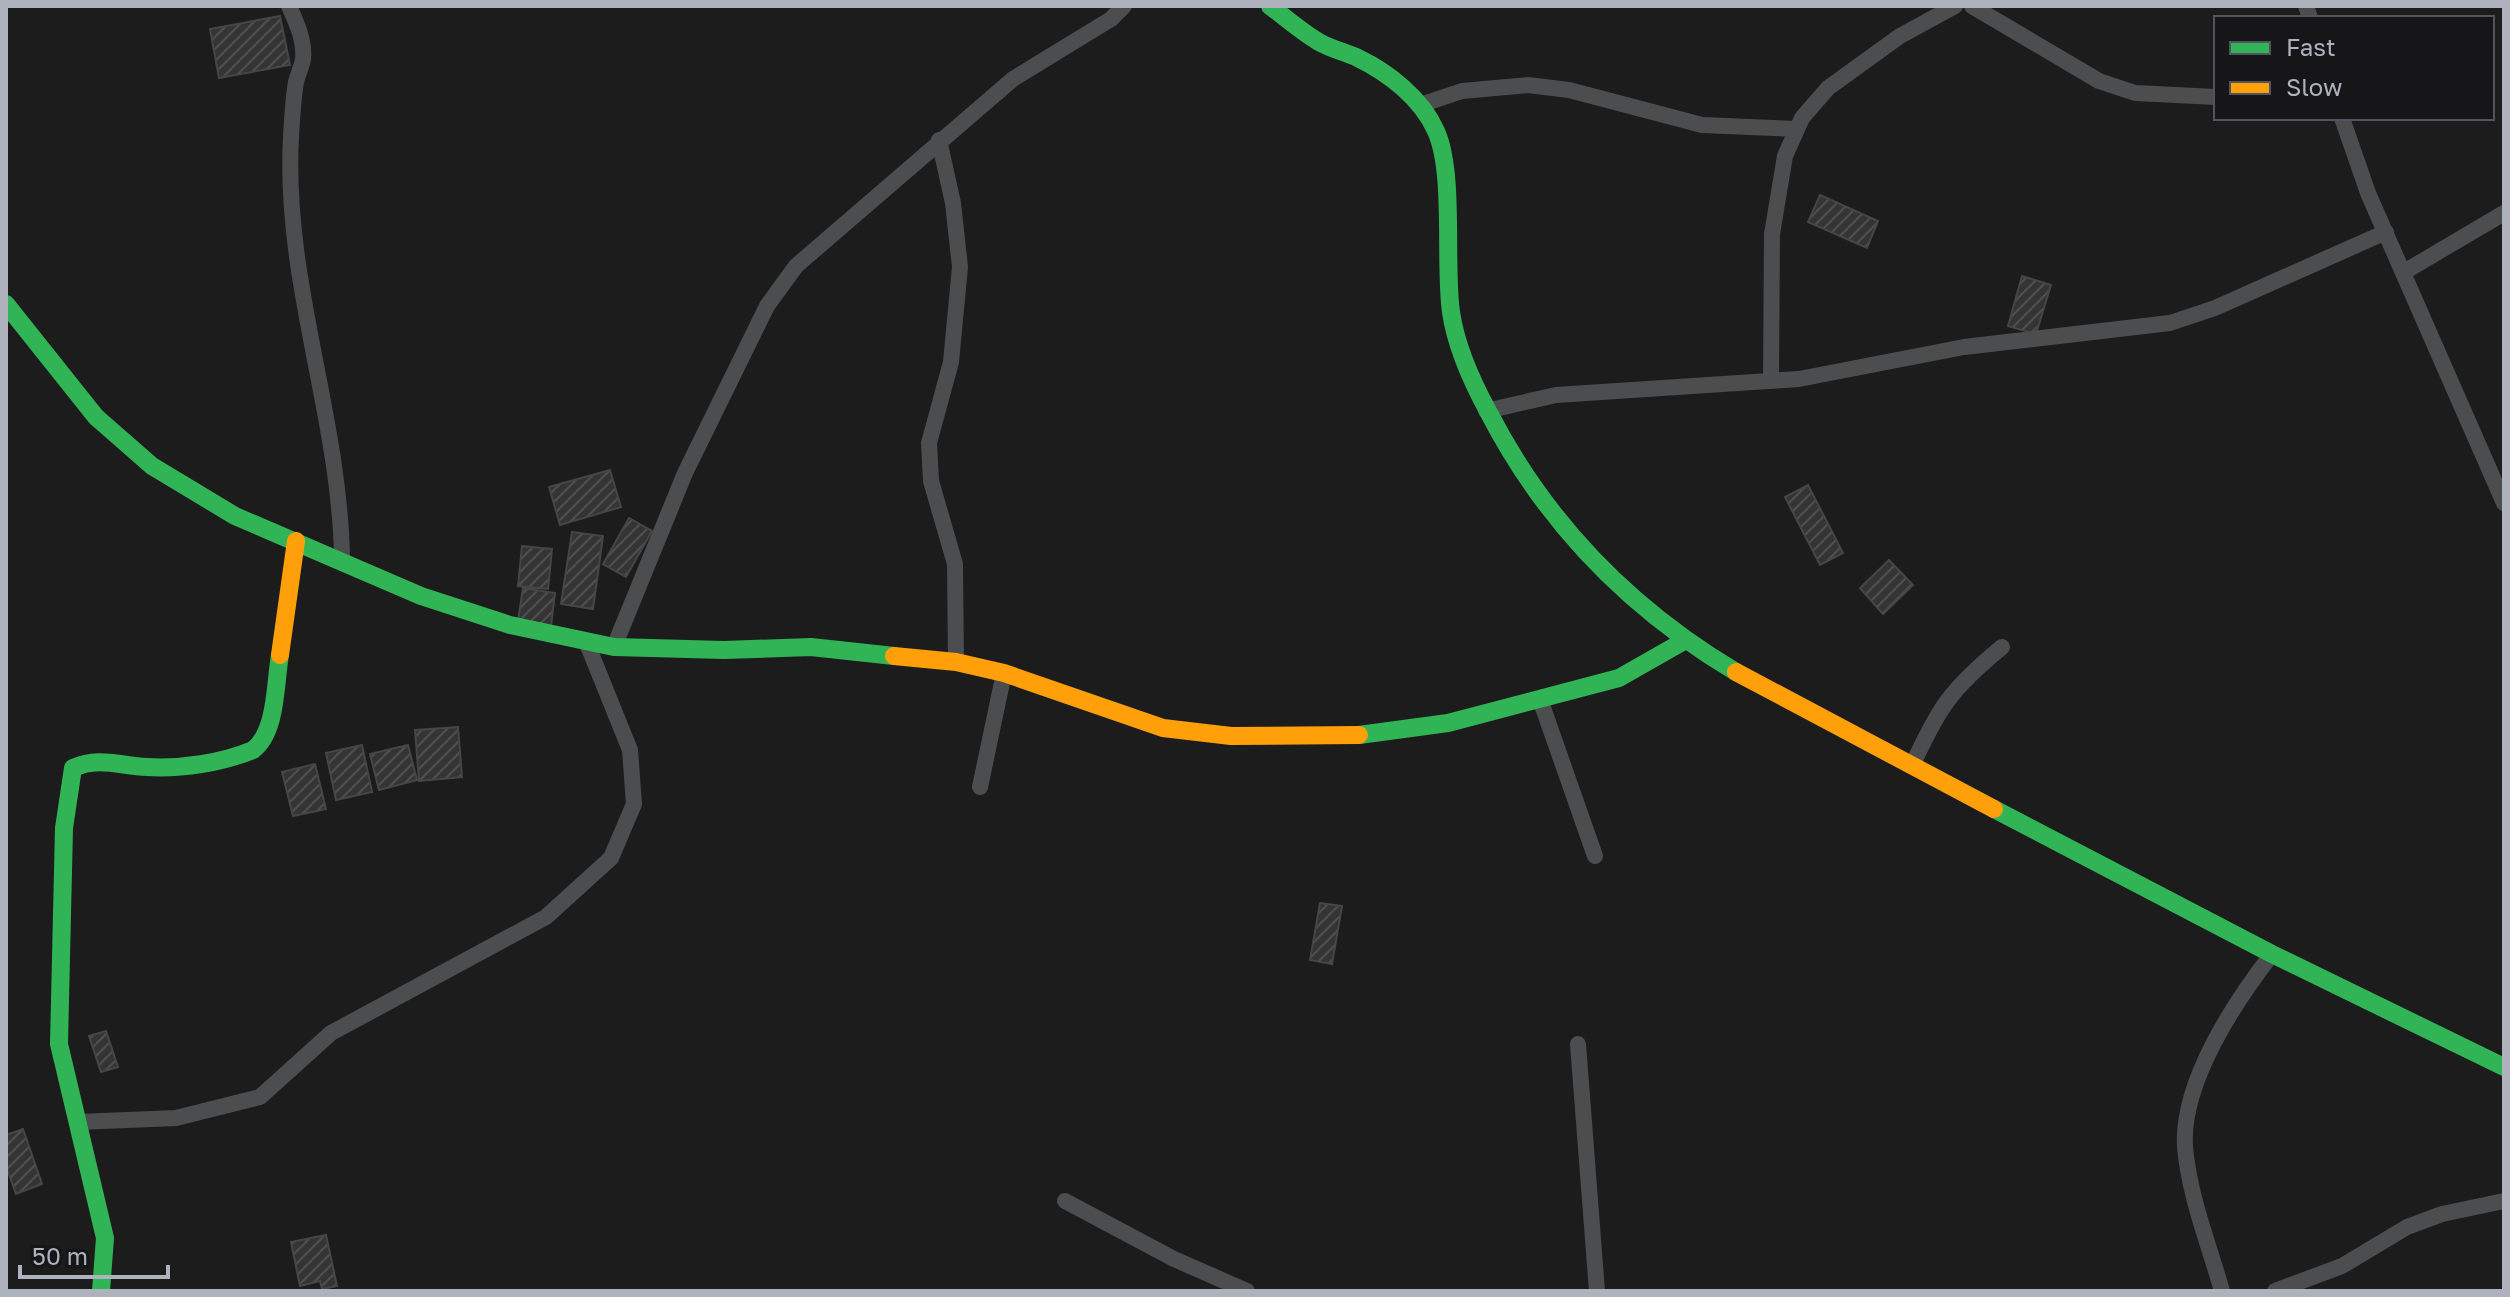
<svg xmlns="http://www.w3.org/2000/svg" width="2510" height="1297" font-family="'Golos Text',sans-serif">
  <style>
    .building { fill: url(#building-hatch); stroke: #454648; stroke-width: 2 }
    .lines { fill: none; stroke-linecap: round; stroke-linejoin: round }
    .street { stroke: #4c4d4f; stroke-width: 16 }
    .fast { stroke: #30b455; stroke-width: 18 }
    .slow { stroke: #ff9f0a; stroke-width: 18 }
  </style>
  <defs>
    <pattern id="building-hatch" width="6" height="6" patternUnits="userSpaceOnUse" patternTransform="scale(2)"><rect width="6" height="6" fill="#343434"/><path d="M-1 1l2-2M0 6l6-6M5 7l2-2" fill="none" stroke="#4f4f4f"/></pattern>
  </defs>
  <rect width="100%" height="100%" fill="#1c1c1c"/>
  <!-- building -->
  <path class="building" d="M280 16 290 65 219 78 210 29Z
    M1820 195 1878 221 1867 248 1808 222Z
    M2022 276 2051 285 2036 334 2008 326Z
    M610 470 621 507 560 525 549 487Z
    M1808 485 1843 553 1820 565 1785 497Z
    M629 518 652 531 626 577 603 564Z
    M572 532 603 536 593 609 561 604Z
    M522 546 552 549 548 589 518 586Z
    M1889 560 1913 585 1883 614 1860 588Z
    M523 588 555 593 551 626 518 621Z
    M458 727 462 777 419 781 415 730Z
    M362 745 372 792 336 800 326 753Z
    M408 745 417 780 379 790 370 754Z
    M315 764 326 809 293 816 282 772Z
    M1320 903 1342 906 1332 964 1310 960Z
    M106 1031 118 1067 101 1072 89 1036Z
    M23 1129 42 1184 16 1194 6 1166V1135Z
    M326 1235 337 1286 322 1289 320 1281 300 1286 291 1242Z"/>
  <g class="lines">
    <!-- street -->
    <path class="street" d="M289 6C296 22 305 40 303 59 302 66 298 74 296 82 293 99 292 119 291 137 283 281 340 416 342 559
      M1972 6 2099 81 2135 93 2216 97
      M2306 6 2310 18
      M1420 105 1462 91 1528 85 1569 90 1702 125 1797 129
      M2342 118 2368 193 2504 503
      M939 140 953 203 960 267 951 362 929 443 931 481 955 564 956 662
      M2404 272 2504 213
      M1771 381 1772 234 1785 156 1802 118 1828 88 1900 36 1955 6
      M1486 411 1556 395 1799 379 1964 347 2170 323 2215 308 2386 232
      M614 647 685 473 767 306 796 266 1013 79 1111 19 1124 6
      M1541 702 1595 856
      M1912 766C1939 707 1951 689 2002 647
      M980 787 1004 673
      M1578 1044 1597 1291
      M78 1122 176 1118 260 1097 331 1033 546 917 611 858 634 804 630 750 586 641
      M1065 1201 1174 1259 1247 1291
      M2222 1291C2209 1245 2189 1195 2185 1147 2181 1083 2234 1003 2272 954
      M2275 1291 2342 1266 2407 1227 2442 1214 2504 1201"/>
    <!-- fast -->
    <path class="fast" d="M1270 6C1286 18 1302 32 1319 42 1331 49 1345 52 1358 58 1389 73 1422 99 1436 131 1455 173 1444 263 1451 312 1456 347 1472 382 1489 413 1546 523 1630 609 1736 672
      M6 304 96 417 152 466 235 516 421 596 510 625 614 647 724 650 811 647 894 656
      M1359 735 1448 723 1619 678 1684 641
      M1994 809 2272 954 2504 1067
      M101 1291 105 1238 59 1044 64 828 73 768C99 756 120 766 147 767 182 769 221 763 253 750 277 732 275 683 280 655"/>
    <!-- slow -->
    <path class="slow" d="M280 655 296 541
      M894 656 956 662 1004 673 1163 728 1231 736 1359 735
      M1736 672 1994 809"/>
  </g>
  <!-- border -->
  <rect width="2510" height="1297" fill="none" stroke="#adb2bd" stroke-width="16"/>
  <!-- legend -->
  <rect x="2214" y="16" width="280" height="104" fill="#161619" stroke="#52545b" stroke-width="2"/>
  <rect x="2230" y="42" width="40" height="12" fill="#30b455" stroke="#52545b" stroke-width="2"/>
  <text x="2286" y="56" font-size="24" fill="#adb2bd">Fast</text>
  <rect x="2230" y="82" width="40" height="12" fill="#ff9f0a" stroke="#52545b" stroke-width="2"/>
  <text x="2286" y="96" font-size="24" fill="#adb2bd">Slow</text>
  <!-- scale -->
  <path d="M20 1265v12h148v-12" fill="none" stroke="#adb2bd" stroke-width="4"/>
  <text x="32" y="1265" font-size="24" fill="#adb2bd" stroke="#161619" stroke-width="6" paint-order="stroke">50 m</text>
</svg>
